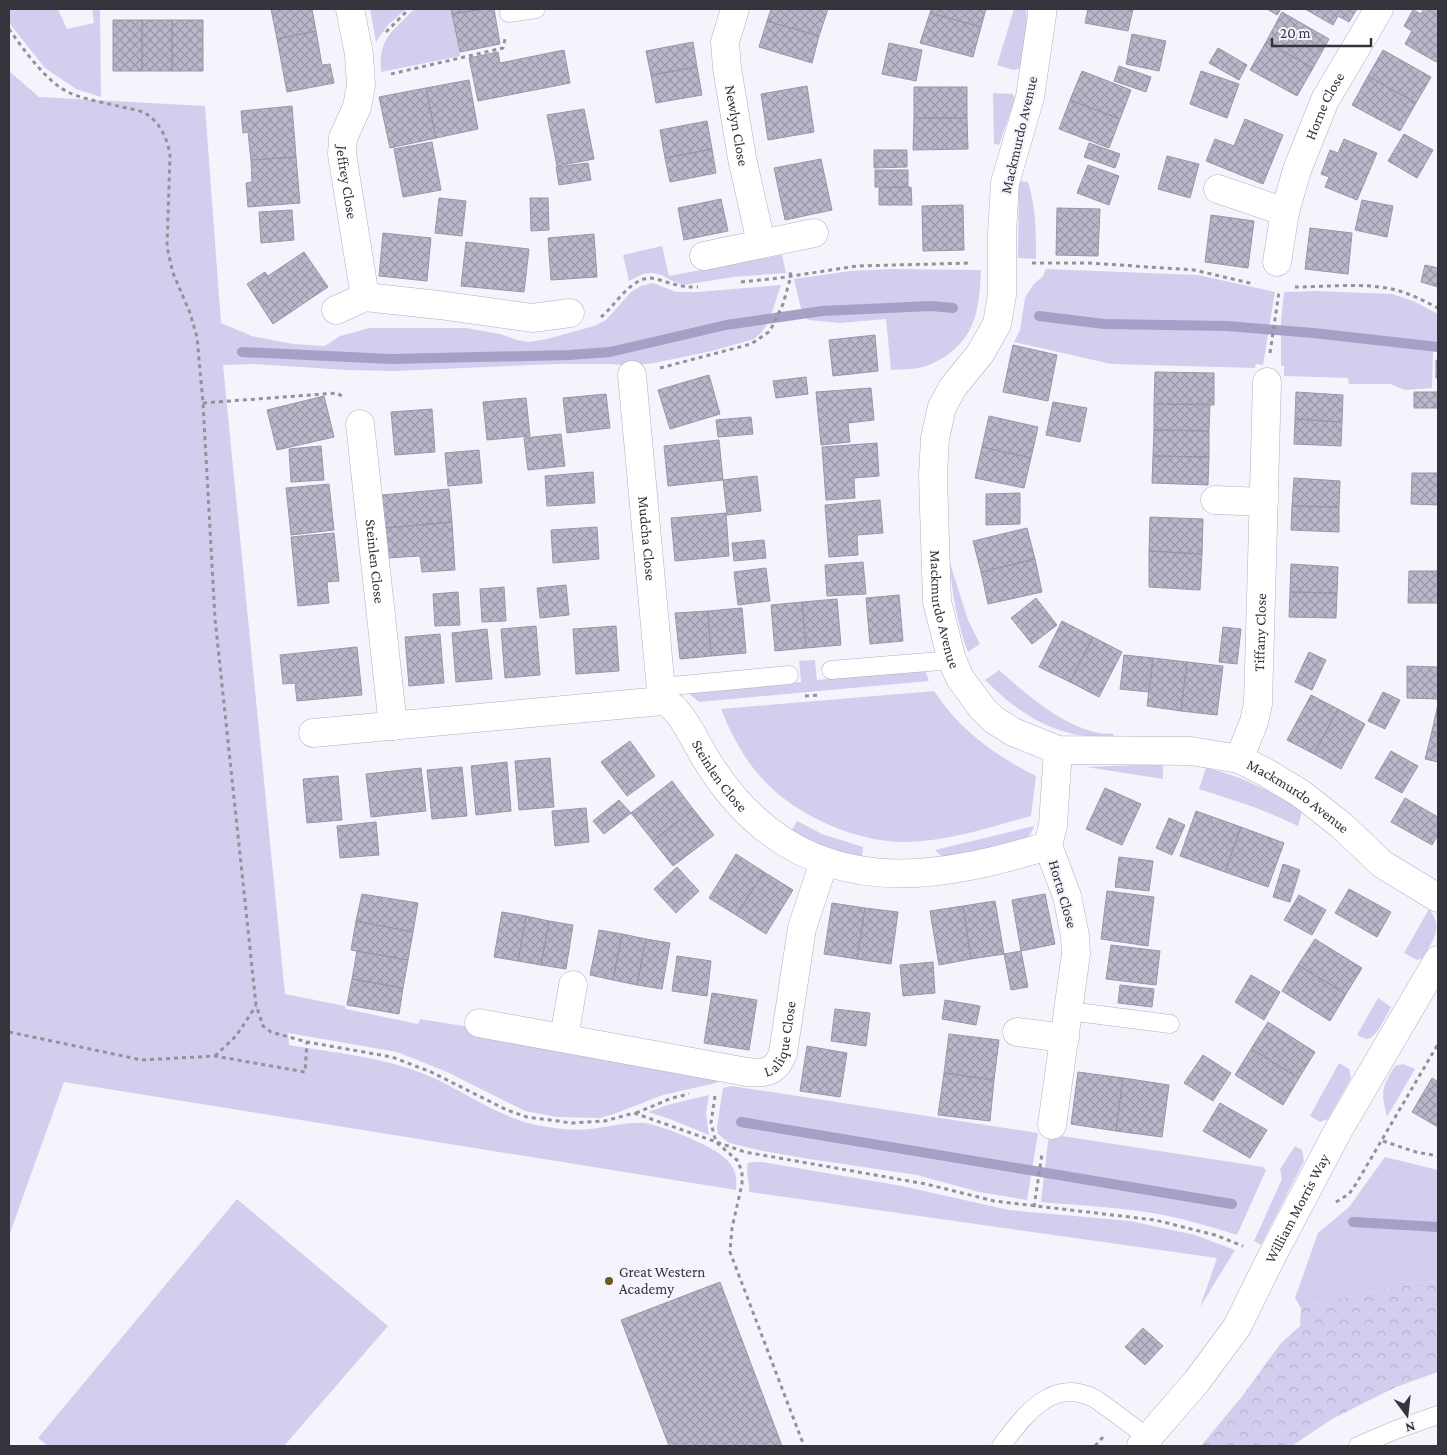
<svg xmlns="http://www.w3.org/2000/svg" width="1447" height="1455" font-family="'Crimson Pro',serif">
  <style>
    .grass { fill: #d3ceed }
    .forest { fill: url(#forest-crowns) }
    .lines { fill: none; stroke-linecap: round; stroke-linejoin: round }
    .stream { stroke: #a6a0c7; stroke-width: 10 }
    .building { fill: url(#building-cross-hatch); stroke: #9996aa }
    .service-casing { stroke: #b1aec2; stroke-width: 19 }
    .minor-casing { stroke: #b1aec2; stroke-width: 29 }
    .tertiary-casing { stroke: #b1aec2; stroke-width: 29 }
    .path { stroke: #93929a; stroke-width: 3; stroke-dasharray: 4 4; stroke-linecap: butt }
    .service { stroke: #fff; stroke-width: 18 }
    .minor { stroke: #fff; stroke-width: 28 }
    .tertiary { stroke: #fff; stroke-width: 28 }
    .poi-dot { fill: #6d5526; stroke: #f5f4fc; stroke-width: 2 }
    .labels { text-anchor: middle; dominant-baseline: central; stroke-width: 4.5; stroke-linejoin: round; paint-order: stroke }
    .street-label { font-size: 15px; fill: #35343c; stroke: #f5f4fc }
    .poi-label { font-size: 15px; fill: #35343c; stroke: #f5f4fc; text-anchor: start }
  </style>
  <defs>
    <pattern id="forest-crowns" width="20" height="18" patternUnits="userSpaceOnUse" patternTransform="scale(1.25)"><rect width="20" height="18" fill="#d3ceed"/><path d="M2 6a3 3 0 1 1 6 0M12 15a3 3 0 1 1 6 0" fill="none" stroke="#b6b2cc"/></pattern>
    <pattern id="building-cross-hatch" width="8" height="8" patternUnits="userSpaceOnUse" patternTransform="scale(1.25)"><rect width="8" height="8" fill="#bab7cb"/><path d="M0 0l8 8M0 8l8-8" fill="none" stroke="#9896a6"/></pattern>
  </defs>
  <rect width="100%" height="100%" fill="#f5f4fc"/>
  <!-- grass -->
  <path class="grass" d="M11 9H58L67 29 94 23 92 9H100L101 97 76 89 45 68 9 23V10Z
    M370 9H406L388 25 376 42Z
    M414 9H451L460 56 381 72C378 37 393 32 414 9Z
    M1014 9H1026L1027 26 1022 68 1013 70 997 65Z
    M9 71 39 97 205 106 221 323 252 336 293 344 325 346 340 336 370 328H466L500 334 517 340 529 342 547 339 594 326 606 320 631 292 641 286 653 283 676 292H697L781 285 772 312 766 326 761 333 754 339 712 351 654 363 633 366 610 364H556L394 371 346 370 255 364 223 365 285 994 345 1006 346 1009 418 1024 420 1019 476 1028 725 1078 716 1083 663 1095 614 1114 600 1118 557 1117 525 1111 447 1072 397 1052 288 1033 289 1045C336 1053 384 1057 429 1076 462 1090 492 1113 528 1123 548 1128 571 1131 591 1129 609 1127 626 1122 644 1123 662 1125 719 1148 729 1162 736 1170 737 1180 736 1190L64 1082 9 1236Z
    M993 93 1013 94 1015 99 999 145 994 144Z
    M1019 181 1028 182C1036 207 1036 233 1036 259L1018 258Z
    M662 246 669 276 782 255 786 273 733 277 684 285 672 281 662 275 652 273 643 274 629 281 623 255Z
    M891 269 981 270C979 308 977 336 943 358 936 362 926 367 918 368 909 370 900 369 891 370L886 319 840 323 809 320 803 317 794 279 850 271Z
    M1046 269 1198 275 1275 292 1263 365 1256 364 1255 368 1111 364 1014 342 1020 330 1025 298 1033 285 1043 276Z
    M1316 291 1392 294 1413 301 1438 314V351H1433L1432 388 1405 390 1390 384H1349L1348 378 1284 376V366H1281V321L1284 292Z
    M950 563 968 620 980 644 968 652C957 623 952 594 950 563Z
    M815 660 817 680 925 670 929 681 699 702 688 693 801 682 799 661Z
    M999 670C1026 694 1058 722 1094 732 1100 734 1107 733 1113 734L1114 737C1060 740 1022 717 985 680Z
    M934 691C960 730 994 755 1036 776L1031 816C990 827 948 842 905 842 854 842 792 814 759 775 743 757 730 732 721 709Z
    M1163 764V779L1086 767Z
    M1206 768C1241 776 1272 791 1302 811L1298 826C1266 810 1233 800 1199 789Z
    M797 821 822 834 863 847 862 859 814 843 792 830Z
    M1034 826C1033 831 1030 835 1026 838 1009 849 967 856 946 861L935 850Z
    M1429 909C1444 927 1433 940 1423 958L1417 960 1404 953Z
    M1378 998 1391 1007C1387 1014 1377 1037 1368 1039 1364 1039 1360 1036 1357 1035Z
    M1339 1063 1349 1069 1351 1078 1328 1119 1320 1122 1310 1116Z
    M1403 1064 1415 1069 1387 1117C1381 1091 1381 1089 1395 1066Z
    M732 1086 1038 1133 1027 1200 979 1192 917 1175 809 1159 763 1151 729 1143 718 1134 717 1127 723 1088Z
    M709 1095 706 1113 709 1135 670 1119 648 1112 671 1104Z
    M1049 1134 1263 1167 1266 1170 1237 1235C1213 1227 1188 1220 1163 1215 1123 1207 1082 1206 1041 1202Z
    M1295 1146 1302 1150 1304 1161 1261 1245 1254 1241 1282 1179 1280 1169Z
    M1385 1157 1438 1170V1281C1409 1282 1382 1290 1354 1296 1335 1300 1320 1300 1301 1308L1295 1298 1318 1233 1349 1207Z
    M753 1162H762L902 1186 1009 1210 1130 1221 1195 1235 1235 1250 1200 1307 1217 1258 749 1192C750 1183 745 1171 748 1163Z
    M237 1199 388 1326 284 1446H48L38 1438Z"/>
  <!-- forest -->
  <path class="forest" d="M1438 1281V1372L1396 1387 1332 1419 1292 1446H1201L1243 1395 1281 1343 1300 1326 1301 1308C1320 1300 1335 1300 1354 1296 1382 1290 1409 1282 1438 1281Z"/>
  <g class="lines">
    <!-- stream -->
    <path class="stream" d="M1039 316 1104 324 1227 326 1313 333 1438 347
      M242 352 392 359 569 355 610 352 726 325 822 311 931 306 953 308
      M741 1122 1232 1204
      M1353 1222 1438 1227"/>
  </g>
  <!-- building -->
  <path class="building" d="M271 9H312L316 31 277 39Z
    M451 9H483L452 14Z
    M483 9H494L500 44 460 52 452 14Z
    M771 9H828L819 36 767 21Z
    M931 9H986L981 27 930 13Z
    M1088 9H1133L1128 31 1085 23Z
    M1267 9H1281L1277 15Z
    M1305 9H1357L1349 22 1338 16 1333 25Z
    M1424 9H1438V59L1436 62 1405 44 1412 31 1404 26 1413 10 1421 14Z
    M1282 12 1329 39 1313 68 1266 42Z
    M930 13 981 27 973 57 920 43Z
    M113 20H142V71H113Z
    M142 20H172V71H142Z
    M172 20H203V71H172Z
    M767 21 819 36 812 63 759 47Z
    M316 31 322 65 330 64 334 83 287 92 277 39Z
    M1132 34 1166 41 1159 71 1126 64Z
    M693 42 697 67 651 75 646 51Z
    M1266 42 1313 68 1297 96 1250 70Z
    M889 43 922 50 916 81 882 74Z
    M1218 48 1247 65 1239 80 1209 63Z
    M564 50 570 83 478 101 469 58 498 52 500 63Z
    M1383 50 1431 77 1416 103 1368 76Z
    M1119 66 1151 77 1146 92 1114 81Z
    M697 67 702 95 656 103 651 75Z
    M1082 71 1131 90 1120 119 1070 100Z
    M1201 71 1239 84 1227 118 1190 104Z
    M1368 76 1416 103 1400 131 1352 105Z
    M469 80 478 129 436 138 426 88Z
    M807 86 814 132 768 140 761 94Z
    M914 87H967V118H914Z
    M426 88 436 138 390 148 379 97Z
    M1070 100 1120 119 1109 148 1059 129Z
    M292 106 296 157 251 160 248 132 243 133 241 111Z
    M584 109 594 159 557 166 547 115Z
    M914 118H967L968 149 913 150Z
    M1245 119 1283 135 1263 184 1206 161 1215 139 1234 146Z
    M707 121 712 149 665 158 660 130Z
    M1404 134 1433 150 1417 178 1388 161Z
    M1344 139 1377 153 1357 200 1325 187 1329 177 1321 174 1330 150 1338 153Z
    M432 142 441 190 403 197 394 149Z
    M1089 143 1120 154 1115 168 1084 157Z
    M712 149 716 173 670 182 665 158Z
    M874 150H907V167L874 168Z
    M1167 156 1199 164 1190 198 1158 189Z
    M296 157 300 203 248 207 246 183 252 182 251 160Z
    M821 159 832 210 785 220 774 168Z
    M588 163 591 180 559 185 556 167Z
    M1088 165 1119 176 1109 205 1077 193Z
    M875 170H908V187H875Z
    M911 187 912 205H879V188Z
    M439 198 466 201 462 236 435 233Z
    M530 198H548L549 230 531 231Z
    M721 199 728 231 684 240 678 208Z
    M1362 200 1393 206 1387 237 1355 230Z
    M963 205 964 250 923 251 922 206Z
    M1057 208 1100 209 1098 256 1056 255Z
    M292 210 294 240 261 243 259 212Z
    M1211 215 1254 221 1248 268 1205 262Z
    M1310 228 1352 233 1348 274 1305 269Z
    M383 233 431 238 427 281 379 276Z
    M594 234 597 277 551 280 548 238Z
    M466 242 529 249 524 292 461 286Z
    M304 252 328 287 273 324 247 284 265 272 268 276Z
    M1425 265 1438 268V287L1421 282Z
    M875 335 878 371 833 376 829 340Z
    M1013 345 1057 355 1048 401 1003 392Z
    M1436 360 1438 361V378H1436Z
    M1155 372 1214 373V405L1154 404Z
    M709 375 720 414 670 429 658 390Z
    M806 377 808 394 776 398 773 381Z
    M871 388 874 420 848 423 850 442 821 445 816 392Z
    M1296 392 1343 395 1342 422 1295 419Z
    M1414 392H1438V408H1414Z
    M606 394 610 428 567 433 563 398Z
    M324 396 334 437 277 450 267 410Z
    M526 398 530 436 487 440 483 402Z
    M1053 402 1087 408 1080 442 1046 435Z
    M1154 404H1210L1209 431 1154 430Z
    M432 409 435 452 395 455 391 412Z
    M989 416 1038 427 1031 458 982 447Z
    M751 417 753 434 718 437 716 420Z
    M1295 419 1342 422 1341 446 1294 444Z
    M1154 430 1209 431V457L1153 456Z
    M561 434 565 466 528 470 524 438Z
    M719 440 723 480 668 486 664 446Z
    M877 443 879 476 854 478 855 498 826 500 822 447Z
    M321 446 324 480 291 482 289 449Z
    M982 447 1031 458 1024 488 975 478Z
    M479 450 482 483 448 486 445 453Z
    M1153 456 1209 457 1208 485 1152 483Z
    M593 472 595 503 547 506 545 476Z
    M1412 473H1438V505L1411 504Z
    M757 476 761 511 727 515 723 480Z
    M1294 478 1340 481 1339 507 1292 506Z
    M329 484 334 530 291 535 286 488Z
    M449 489 452 522 384 528 382 495Z
    M1020 493V524L986 525V494Z
    M880 500 883 533 857 535 858 555 829 557 825 505Z
    M1292 506 1339 507V532L1291 530Z
    M726 513 729 556 675 561 671 518Z
    M1150 517 1203 519 1202 554 1149 551Z
    M452 522 455 570 422 572 420 556 387 558 384 528Z
    M597 527 599 559 553 563 551 530Z
    M1027 528 1035 559 981 572 973 541Z
    M334 533 339 581 327 582 329 603 298 606 291 537Z
    M764 540 766 558 734 561 732 543Z
    M1149 551 1202 554 1200 590 1149 587Z
    M1035 559 1042 592 988 604 981 572Z
    M863 562 866 594 827 596 825 565Z
    M1291 564 1338 567 1337 593 1290 592Z
    M766 568 770 601 738 605 734 572Z
    M1409 571H1438V603H1408Z
    M566 585 569 615 540 618 537 588Z
    M504 587 506 621 482 622 480 589Z
    M458 592 460 625 435 626 433 594Z
    M1290 592 1337 593 1336 618 1289 617Z
    M899 595 903 641 870 644 866 598Z
    M1036 598 1057 625 1032 644 1011 618Z
    M837 599 841 645 806 648 802 602Z
    M802 602 806 648 775 651 771 605Z
    M742 608 746 653 711 656 708 611Z
    M708 611 711 656 680 659 675 613Z
    M1062 621 1093 637 1070 682 1039 667Z
    M536 626 540 675 505 678 501 629Z
    M616 626 619 671 576 674 573 629Z
    M1223 627 1241 629 1237 664 1219 662Z
    M487 629 492 679 456 682 452 633Z
    M440 634 444 683 409 686 405 637Z
    M1093 637 1122 652 1099 697 1070 682Z
    M357 647 362 695 297 701 295 683 283 684 280 655Z
    M1309 652 1326 660 1312 690 1295 682Z
    M1124 655 1153 658 1149 692 1120 689Z
    M1153 658 1187 662 1181 711 1147 706Z
    M1187 662 1223 666 1217 715 1181 711Z
    M1407 666 1438 667V699L1407 698Z
    M1383 692 1400 700 1385 729 1368 721Z
    M1311 695 1338 709 1314 754 1287 740Z
    M1438 704V733L1432 731Z
    M1338 709 1365 724 1341 769 1314 754Z
    M1432 731 1438 733V762L1425 759Z
    M630 741 655 776 627 796 601 762Z
    M1391 751 1418 766 1402 793 1375 778Z
    M550 758 554 807 519 810 515 761Z
    M507 762 511 811 476 815 471 766Z
    M462 767 467 816 432 819 427 770Z
    M421 768 426 811 371 817 366 774Z
    M338 776 342 820 307 823 303 779Z
    M672 781 693 809 653 841 631 813Z
    M1105 788 1141 804 1122 845 1086 829Z
    M1405 798 1438 817V835L1432 845 1391 822Z
    M619 800 631 813 604 834 593 821Z
    M586 808 589 842 555 846 552 811Z
    M693 809 714 835 673 866 653 841Z
    M1196 811 1241 827 1225 872 1180 856Z
    M1169 818 1185 825 1172 855 1156 848Z
    M376 822 379 855 340 858 337 826Z
    M1241 827 1284 843 1268 887 1225 872Z
    M736 854 764 872 736 915 709 898Z
    M1119 857 1153 861 1149 891 1115 887Z
    M1283 864 1300 870 1290 902 1273 897Z
    M677 867 699 891 676 913 654 889Z
    M764 872 793 890 766 934 736 915Z
    M1349 889 1391 912 1377 937 1335 913Z
    M1107 891 1154 897 1148 946 1101 939Z
    M362 894 418 903 413 932 356 921Z
    M1045 894 1055 944 1021 951 1012 900Z
    M1299 895 1326 910 1312 935 1284 920Z
    M995 901 1004 954 971 959 963 906Z
    M832 903 865 908 857 959 824 954Z
    M963 906 971 959 939 965 930 911Z
    M865 908 898 912 891 964 857 959Z
    M502 912 526 916 518 961 494 957Z
    M526 916 549 921 541 965 518 961Z
    M356 921 413 932 408 960 351 950Z
    M549 921 573 925 566 969 541 965Z
    M599 930 622 934 613 980 590 975Z
    M622 934 646 939 637 985 613 980Z
    M646 939 670 943 662 989 637 985Z
    M1315 939 1362 968 1346 994 1298 965Z
    M1111 945 1160 951 1156 985 1106 979Z
    M357 951 408 960 403 988 352 979Z
    M1021 951 1028 987 1011 990 1004 954Z
    M677 956 711 961 707 996 672 991Z
    M933 962 935 993 903 996 900 965Z
    M1298 965 1346 994 1330 1021 1282 991Z
    M1251 975 1280 992 1264 1020 1235 1002Z
    M352 979 403 988 399 1014 347 1005Z
    M1120 985 1154 989 1152 1007 1118 1003Z
    M712 993 757 1000 749 1050 704 1043Z
    M945 1000 980 1006 976 1025 942 1019Z
    M835 1009 870 1013 866 1046 831 1041Z
    M1268 1022 1315 1052 1299 1078 1251 1049Z
    M949 1034 999 1040 994 1080 944 1073Z
    M807 1046 847 1053 840 1097 800 1091Z
    M1251 1049 1299 1078 1283 1105 1235 1075Z
    M1203 1055 1231 1073 1213 1101 1184 1083Z
    M1078 1072 1123 1078 1116 1131 1071 1124Z
    M944 1073 994 1080 990 1121 938 1115Z
    M1123 1078 1169 1085 1162 1137 1116 1131Z
    M1432 1078 1438 1082V1127L1412 1112Z
    M1220 1103 1267 1130 1250 1158 1203 1131Z
    M720 1282 782 1446H669L621 1320Z
    M1143 1328 1163 1346 1145 1365 1125 1347Z"/>
  <g class="lines">
    <defs>
      <path id="service" d="M509 13 536 9
        M831 670 952 660
        M661 687 789 675
        M1069 1011 1170 1024
        M1001 1446C1022 1419 1049 1379 1089 1396 1096 1398 1102 1404 1108 1408 1122 1418 1135 1428 1148 1438
        M1358 1446 1395 1430 1438 1415"/>
      <g id="minor">
        <path id="s1" d="M350 9 359 54 361 85 357 107 343 138 342 154 365 297"/>
        <path id="s2" d="M735 9 725 42 727 68 742 158 761 243"/>
        <path id="s3" d="M1042 9V15L1030 97 1005 183 1002 234V295L997 324 980 354 953 387 942 407 935 438 933 476 937 602 952 660 960 678 982 708 994 720 1013 732 1058 750 1191 751 1239 759 1267 773 1300 793 1341 825 1382 864 1438 898"/>
        <path d="M1218 189 1285 212"/>
        <path d="M704 256 814 233"/>
        <path id="s4" d="M1277 262 1285 212 1297 170 1325 100 1379 9"/>
        <path d="M336 310 365 297 439 305 532 318 570 313"/>
        <path id="s5" d="M632 375 662 701"/>
        <path id="s6" d="M360 424 393 726"/>
        <path d="M1215 500 1264 502"/>
        <path id="s7" d="M313 733 662 701C678 704 695 740 703 754 762 855 850 889 964 867 993 862 1020 854 1048 846"/>
        <path id="s8" d="M1239 759 1254 722 1258 704 1267 382"/>
        <path id="s9" d="M479 1023 747 1072C766 1074 776 1072 783 1053L802 928 824 862"/>
        <path d="M1017 1032 1065 1038"/>
        <path d="M564 1038 573 985"/>
        <path d="M1052 1125 1076 954 1075 936 1067 896 1048 846 1053 825 1058 750"/>
      </g>
      <g id="tertiary">
        <path id="s10" d="M1141 1446 1197 1381 1237 1327 1272 1256 1339 1129 1438 960"/>
      </g>
    </defs>
    <!-- service casing -->
    <use href="#service" class="service-casing"/>
    <!-- minor casing -->
    <use href="#minor" class="minor-casing"/>
    <!-- tertiary casing -->
    <use href="#tertiary" class="tertiary-casing"/>
    <!-- path -->
    <path class="path" d="M9 29C23 49 48 84 70 93 86 100 106 103 122 107 131 109 141 110 148 115 161 124 168 141 170 155L167 247 173 273 190 313 197 337 203 403 215 619 256 1005 263 1026 271 1032 307 1042 392 1057 431 1072 507 1110 527 1117 572 1123 605 1121 634 1113 745 1152 926 1184 994 1201 1155 1220 1215 1235 1243 1246
      M386 32 409 9
      M391 74 503 48 505 39
      M1032 263H1089L1194 270 1254 284
      M741 282 779 278 857 266 971 263
      M1295 287C1326 287 1365 282 1396 290 1411 294 1424 301 1438 308
      M601 317C615 306 634 272 656 279 671 283 681 288 698 287
      M1270 353 1279 292
      M660 368 751 344 770 331 783 304 791 276 789 269
      M203 403 337 393 345 398
      M805 696 821 695
      M9 1032 142 1060 215 1056 305 1072 307 1042
      M215 1056 236 1036 256 1006
      M715 1096 711 1123 716 1142 738 1161 742 1173V1184L732 1228 730 1252 804 1446
      M636 1113 672 1098 689 1094
      M1383 1141 1416 1152 1438 1156
      M1336 1202 1349 1194 1356 1184 1438 1044
      M1034 1207 1042 1154
      M1095 1446 1104 1436"/>
    <!-- service -->
    <use href="#service" class="service"/>
    <!-- minor -->
    <use href="#minor" class="minor"/>
    <!-- tertiary -->
    <use href="#tertiary" class="tertiary"/>
  </g>
  <!-- markers -->
  <circle class="poi-dot" cx="609" cy="1281" r="5"/>
  <g class="labels">
    <!-- street labels -->
    <g class="street-label">
      <text stroke="none"><textPath href="#s4" startOffset="164">Horne Close</textPath></text>
      <text stroke="none"><textPath href="#s2" startOffset="119">Newlyn Close</textPath></text>
      <text transform="translate(1019 135) rotate(-77)">Mackmurdo Avenue</text>
      <text stroke="none"><textPath href="#s1" startOffset="178">Jeffrey Close</textPath></text>
      <text stroke="none"><textPath href="#s5" startOffset="164">Mudcha Close</textPath></text>
      <text stroke="none"><textPath href="#s6" startOffset="138">Steinlen Close</textPath></text>
      <text stroke="none"><textPath href="#s3" startOffset="624">Mackmurdo Avenue</textPath></text>
      <text stroke="none"><textPath href="#s8" startOffset="130">Tiffany Close</textPath></text>
      <text stroke="none"><textPath href="#s7" startOffset="446">Steinlen Close</textPath></text>
      <text stroke="none"><textPath href="#s3" startOffset="1072">Mackmurdo Avenue</textPath></text>
      <text transform="translate(1063 894) rotate(74)">Horta Close</text>
      <text stroke="none"><textPath href="#s9" startOffset="330">Lalique Close</textPath></text>
      <text stroke="none"><textPath href="#s10" startOffset="286">William Morris Way</textPath></text>
    </g>
    <!-- poi labels -->
    <g class="poi-label">
      <text x="619" y="1272">Great Western<tspan x="619" dy="17">Academy</tspan></text>
    </g>
  </g>
  <!-- border -->
  <rect width="1447" height="1455" fill="none" stroke="#35343c" stroke-width="20"/>
  <!-- north arrow -->
  <g transform="translate(1407 1415) rotate(165)" stroke="#f5f4fc" stroke-width="4" paint-order="stroke">
  <path d="M0-4L9 19L0 12L-9 19Z" fill="#35343c"/>
  <text y="-8" font-size="14" font-weight="bold" text-anchor="middle" fill="#35343c">N</text>
  </g>
  <!-- scale -->
  <path d="M1272 38v8h99v-8" fill="none" stroke="#35343c" stroke-width="2.5"/>
  <text x="1280" y="38" font-size="15" fill="#35343c" stroke="#f5f4fc" stroke-width="4" paint-order="stroke">20 m</text>
</svg>
